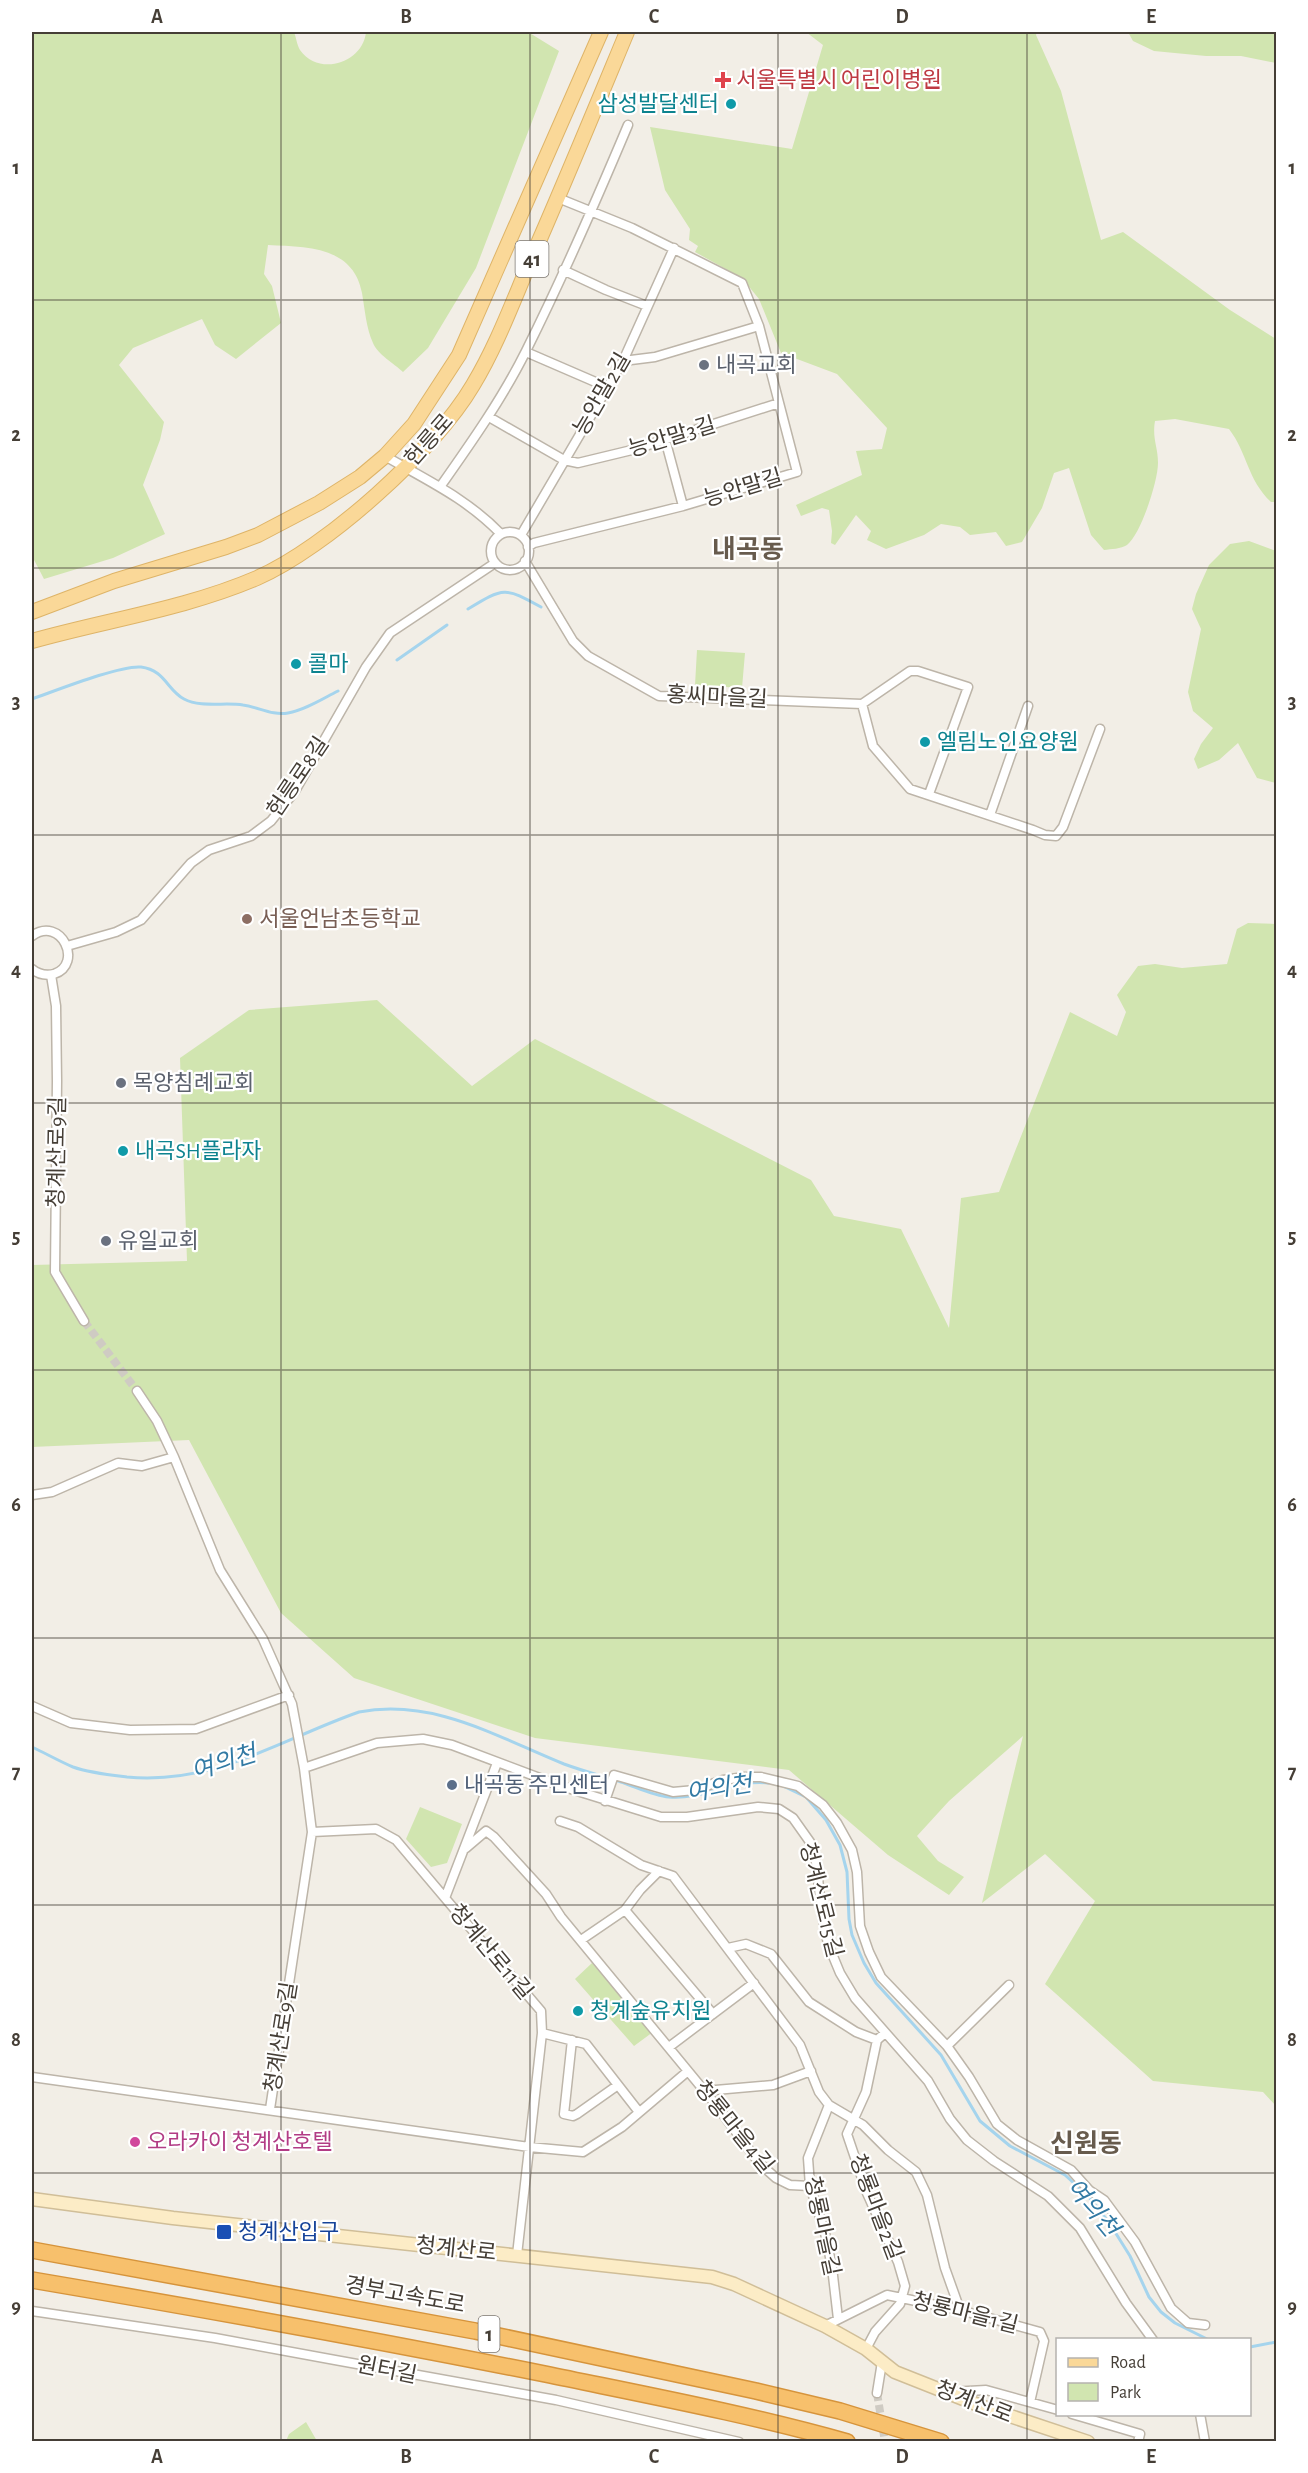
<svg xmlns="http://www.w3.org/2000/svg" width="1308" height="2473" font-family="'Alegreya Sans','Noto Sans KR',sans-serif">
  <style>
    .green { fill: #d1e5b0 }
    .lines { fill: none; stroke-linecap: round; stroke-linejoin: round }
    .stream { stroke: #a5d4ed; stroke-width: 3 }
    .street-tunnel { stroke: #cfcbc3; stroke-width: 8; stroke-dasharray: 8 4; stroke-linecap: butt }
    .street-casing { stroke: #bdb5a9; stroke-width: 11 }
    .secondary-casing { stroke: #d0be98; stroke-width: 15 }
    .primary-casing { stroke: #deb468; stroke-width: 16 }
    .highway-casing { stroke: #d6943c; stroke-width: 18 }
    .street { stroke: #fff; stroke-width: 8 }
    .secondary { stroke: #fcecc6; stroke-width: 12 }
    .primary { stroke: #fad898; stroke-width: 14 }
    .highway { stroke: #f7c06c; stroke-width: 15 }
    .grid { fill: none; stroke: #453e36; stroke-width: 1.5; stroke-opacity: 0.55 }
    .health-dot { fill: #e0444e; stroke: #fff; stroke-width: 2 }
    .culture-dot { fill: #0f9aa8; stroke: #fff; stroke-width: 2 }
    .worship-dot { fill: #6b7280; stroke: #fff; stroke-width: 2 }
    .education-dot { fill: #8d6e63; stroke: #fff; stroke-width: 2 }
    .service-dot { fill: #5c6f8a; stroke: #fff; stroke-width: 2 }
    .hotel-dot { fill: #d1479c; stroke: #fff; stroke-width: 2 }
    .transit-dot { fill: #1a4fb4; stroke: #fff; stroke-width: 2 }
    .labels { text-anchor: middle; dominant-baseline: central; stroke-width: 4.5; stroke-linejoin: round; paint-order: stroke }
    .shield { fill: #fff; stroke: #7d7872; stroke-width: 1.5 }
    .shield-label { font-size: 21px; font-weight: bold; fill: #453e36 }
    .health-label { font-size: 22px; fill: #be3a42; stroke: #fff; text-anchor: start }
    .culture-label { font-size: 22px; fill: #0d838f; stroke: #fff; text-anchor: start }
    .worship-label { font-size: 22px; fill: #5b616d; stroke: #fff; text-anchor: start }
    .street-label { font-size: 22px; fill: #453e36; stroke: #fff }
    .education-label { font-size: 22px; fill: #785e54; stroke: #fff; text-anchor: start }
    .service-label { font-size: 22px; fill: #4e5e75; stroke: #fff; text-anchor: start }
    .hotel-label { font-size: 22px; fill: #b23c85; stroke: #fff; text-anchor: start }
    .transit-label { font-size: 22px; fill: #164399; stroke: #fff; text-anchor: start }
    .water-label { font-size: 24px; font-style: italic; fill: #327aa4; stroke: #fff }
    .quarter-label { font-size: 26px; font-weight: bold; fill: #675b4d; stroke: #fff }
    .neatline { fill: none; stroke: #453e36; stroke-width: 2 }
    .grid-label { font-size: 20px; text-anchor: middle; font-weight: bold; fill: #453e36 }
  </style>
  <rect width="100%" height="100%" fill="#f2eee6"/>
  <!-- green -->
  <path class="green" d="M32 32H294C296 37 297 45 300 50 319 77 363 63 366 32H528L559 51 476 268 428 348 403 372C395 364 377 354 373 343 366 328 365 310 362 293 353 246 307 247 268 245L264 274 272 286 281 323 236 359 215 345 202 319 133 348 119 365 164 422 160 440 143 485 165 534 113 558 44 579 32 556Z
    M806 32H1037L1036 35 1061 91 1101 240 1123 232 1230 310 1276 339V502H1271C1247 479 1248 454 1229 429L1175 419 1155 421C1152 439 1158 446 1158 463 1158 481 1141 534 1127 545 1121 549 1111 549 1104 550L1091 535 1069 468 1054 473 1042 508 1022 542 1006 546 996 532 970 535 960 527 941 524 924 535 886 549 867 540 871 531 856 515 835 545 831 543 832 531 829 510 822 508 801 516 796 505 862 475 856 451 882 449 887 428 837 374 781 353 759 299 742 278 695 252 698 246 689 240 690 229 665 190 650 127 792 149 823 45Z
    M1128 32H1276V63L1241 56H1206L1154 51 1133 41Z
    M1249 541 1276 551V783L1257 778 1238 743 1219 760 1198 769 1194 759 1201 744 1213 728 1193 711 1188 692 1201 629 1192 609 1196 594 1209 565 1230 544Z
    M697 650 745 653 742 688 695 685Z
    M1248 923 1276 924V2106L1263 2092 1153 2081 1045 1984 1095 1901 1045 1854 982 1903 1023 1736 949 1801 917 1836 938 1861 964 1877 949 1895 888 1855 789 1770 535 1738 354 1678 281 1613 189 1440 32 1447V1265L187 1261 180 1058 249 1010 377 1000 472 1086 535 1039 811 1180 834 1216 901 1229 949 1328 961 1198 999 1192 1070 1012 1117 1036 1126 1012 1117 995 1138 966 1155 964 1182 968 1227 964 1237 929Z
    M420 1807 462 1824 447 1863 431 1867 406 1839Z
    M592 1963 653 2032 634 2046 575 1979Z
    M306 2422 317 2441H286L289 2434Z"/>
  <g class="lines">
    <!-- stream -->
    <path class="stream" d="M468 609C504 587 505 587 541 607
      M397 660 447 625
      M32 699C55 691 120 665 141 667 165 670 167 690 184 699 201 708 225 702 243 705 258 707 273 716 288 713 305 710 322 699 338 691
      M32 1747C45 1753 59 1761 73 1767 90 1773 110 1775 127 1777 216 1785 279 1740 359 1712 434 1698 497 1737 564 1764 583 1771 602 1776 621 1782 636 1787 654 1796 669 1797 703 1800 735 1779 768 1783
      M783 1786 806 1797 826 1820 840 1845 847 1872 849 1919 852 1935 864 1963 876 1983 941 2055 980 2121 1010 2146 1065 2175 1089 2197 1110 2224 1130 2256 1149 2297 1161 2312 1175 2323 1209 2340
      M1250 2347 1276 2342"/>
    <!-- street-tunnel -->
    <path class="street-tunnel" d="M84 1321 137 1391
      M877 2393 885 2442"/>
    <defs>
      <path id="street" d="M563 270 606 290 647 306
        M526 352 607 387
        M623 361 655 357 759 326
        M489 417 564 460 578 463 636 449 779 403
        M665 439 683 506
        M385 456C428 481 466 498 501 534
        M440 487C471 443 502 399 526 351 563 277 596 201 628 125
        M491 551a19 19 0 1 1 38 0a19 19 0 1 1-38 0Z
        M521 535 623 361 674 248
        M528 547 534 543 683 506 797 472 759 326 742 283 632 228 558 198
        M525 561 573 641 588 656 659 696 862 704 873 746 910 789 1033 830 1045 835 1056 836 1063 827 1100 729
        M862 704 910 671H918L968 687 929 794
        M990 815 1028 706
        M32 936C61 915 84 964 54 974 45 976 38 974 32 969
        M67 946 116 932 141 920 191 863 209 850 251 836 271 821 295 791 366 667 390 633 495 563
        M51 975 56 1006 57 1081 55 1272 84 1321
        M137 1391 157 1421 174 1457 220 1570 263 1639 292 1704 304 1768 312 1832 270 2109
        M32 1495 52 1492 118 1463 142 1466 174 1457
        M32 1706 71 1723 130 1730 196 1729 289 1695
        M497 1763 445 1898 541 2011 542 2033 517 2255
        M304 1768 377 1743 423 1739 452 1745 561 1786 661 1817H687L758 1807 779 1809 793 1818 810 1842 817 1866 821 1910 828 1944 840 1973 855 1998 928 2081 950 2119 967 2140 994 2161 1048 2196 1080 2228 1126 2303 1153 2340
        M605 1801 614 1775 673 1792 695 1790 723 1780 745 1777H761L798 1786 823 1805 837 1823 852 1850 857 1872 860 1926 869 1952 881 1977 947 2046 969 2077 997 2124 1017 2140 1071 2170 1089 2190 1104 2200 1135 2242 1171 2308 1188 2323 1205 2325
        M560 1821 578 1827 641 1865 673 1876 800 2045 819 2092 829 2105 863 2125 888 2150 916 2172 927 2195 945 2268 960 2310
        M312 1832 376 1829 396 1840 445 1898
        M466 1848 486 1831 494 1837 546 1894 561 1917 716 2105 760 2164 776 2178 790 2185 810 2186
        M625 1910 713 2014
        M581 1940 625 1910 640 1890 659 1871
        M728 1948 746 1944 771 1954 809 2002 856 2032 877 2040
        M542 2033 586 2044 639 2112
        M572 2040 564 2114 573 2116 577 2114 618 2085
        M947 2046 1009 1985
        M669 2047 754 1983
        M32 2077 529 2147 583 2152 622 2127 688 2071
        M704 2091 773 2085 811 2071
        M829 2105 808 2158 810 2186 825 2233 832 2267 838 2319
        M32 2311 215 2338 335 2360 556 2400 739 2442
        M825 2326 887 2295 960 2310 1040 2332 1044 2341 1030 2402
        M866 2349 875 2332 900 2304 905 2286 898 2262 867 2193 847 2134 866 2092 877 2040 885 2033
        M950 2392 986 2390 1058 2410
        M877 2393 882 2362
        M1072 2414 1140 2434 1138 2442
        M1200 2414 1205 2442"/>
      <path id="secondary" d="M32 2199 173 2218 712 2277 734 2284 825 2326 866 2349 895 2372 986 2408 1088 2442"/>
      <path id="primary" d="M32 612 114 581 226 547 258 535 319 503 360 477 385 456 414 424 459 355 601 32
        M32 641C106 620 185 609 257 578 326 548 435 450 473 385 496 347 512 304 529 264 563 187 595 109 627 32"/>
      <path id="highway" d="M32 2250 475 2331 756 2391 840 2411 941 2442
        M32 2280C203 2309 375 2340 545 2374 646 2395 748 2414 847 2442"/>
    </defs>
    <!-- street casing -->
    <use href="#street" class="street-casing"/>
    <!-- secondary casing -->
    <use href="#secondary" class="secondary-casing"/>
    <!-- primary casing -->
    <use href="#primary" class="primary-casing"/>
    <!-- highway casing -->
    <use href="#highway" class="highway-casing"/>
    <!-- street -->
    <use href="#street" class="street"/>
    <!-- secondary -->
    <use href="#secondary" class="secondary"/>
    <!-- primary -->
    <use href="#primary" class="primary"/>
    <!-- highway -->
    <use href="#highway" class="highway"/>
  </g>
  <!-- grid -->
  <path class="grid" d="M281 32V2442M530 32V2442M778 32V2442M1027 32V2442M32 300H1276M32 568H1276M32 835H1276M32 1103H1276M32 1370H1276M32 1638H1276M32 1905H1276M32 2173H1276"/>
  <!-- markers -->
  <path class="health-dot" d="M720 71h6v6h6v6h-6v6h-6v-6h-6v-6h6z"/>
  <g class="culture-dot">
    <circle cx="731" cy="104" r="6"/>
    <circle cx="296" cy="664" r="6"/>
    <circle cx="925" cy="742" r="6"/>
    <circle cx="123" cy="1151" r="6"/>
    <circle cx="578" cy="2011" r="6"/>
  </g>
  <g class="worship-dot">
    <circle cx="704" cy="365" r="6"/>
    <circle cx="121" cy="1083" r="6"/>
    <circle cx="106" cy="1241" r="6"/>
  </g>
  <circle class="education-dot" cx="247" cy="919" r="6"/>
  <circle class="service-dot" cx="452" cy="1785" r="6"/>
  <circle class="hotel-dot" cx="135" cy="2142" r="6"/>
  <rect class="transit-dot" x="216" y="2224" width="16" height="16" rx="3"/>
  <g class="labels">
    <!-- shield labels -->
    <g class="shield">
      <rect x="515.5" y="241" width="33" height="36" rx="4.5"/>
      <rect x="478.5" y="2316" width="21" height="36" rx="4.5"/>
    </g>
    <g class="shield-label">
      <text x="532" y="259">41</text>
      <text x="489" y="2334">1</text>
    </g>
    <!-- health labels -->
    <g class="health-label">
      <text x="736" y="80">서울특별시 어린이병원</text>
    </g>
    <!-- culture labels -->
    <g class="culture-label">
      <text x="719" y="104" text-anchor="end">삼성발달센터</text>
      <text x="308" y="664">콜마</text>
      <text x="937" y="742">엘림노인요양원</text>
      <text x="135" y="1151">내곡SH플라자</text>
      <text x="590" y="2011">청계숲유치원</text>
    </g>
    <!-- worship labels -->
    <g class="worship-label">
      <text x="716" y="365">내곡교회</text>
      <text x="133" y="1083">목양침례교회</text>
      <text x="118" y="1241">유일교회</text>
    </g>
    <!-- street labels -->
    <g class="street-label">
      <text transform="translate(602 394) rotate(-60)">능안말2길</text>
      <text transform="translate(672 437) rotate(-17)">능안말3길</text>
      <text transform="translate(429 440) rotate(-49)">헌릉로</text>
      <text transform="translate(743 488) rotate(-17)">능안말길</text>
      <text transform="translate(717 697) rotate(3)">홍씨마을길</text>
      <text transform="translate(298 777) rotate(-56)">헌릉로8길</text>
      <text transform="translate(57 1152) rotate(-89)">청계산로9길</text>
      <text transform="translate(821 1900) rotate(76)">청계산로15길</text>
      <text transform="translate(491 1952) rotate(50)">청계산로11길</text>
      <text transform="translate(281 2037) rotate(-81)">청계산로9길</text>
      <text transform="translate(734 2127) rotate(51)">청룡마을4길</text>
      <text transform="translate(876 2207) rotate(69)">청룡마을2길</text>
      <text transform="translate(822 2226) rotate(78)">청룡마을길</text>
      <text transform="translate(456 2249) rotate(6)">청계산로</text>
      <text transform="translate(405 2295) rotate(10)">경부고속도로</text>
      <text transform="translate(965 2313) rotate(14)">청룡마을1길</text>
      <text transform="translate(387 2370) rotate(11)">원터길</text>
      <text transform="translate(974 2402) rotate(21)">청계산로</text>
    </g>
    <!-- education labels -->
    <g class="education-label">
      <text x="259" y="919">서울언남초등학교</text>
    </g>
    <!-- service labels -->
    <g class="service-label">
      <text x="464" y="1785">내곡동 주민센터</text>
    </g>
    <!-- hotel labels -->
    <g class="hotel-label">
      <text x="147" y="2142">오라카이 청계산호텔</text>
    </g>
    <!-- transit labels -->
    <g class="transit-label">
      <text x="238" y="2232">청계산입구</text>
    </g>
    <!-- water labels -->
    <g class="water-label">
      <text transform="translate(224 1763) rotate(-17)">여의천</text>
      <text transform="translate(719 1789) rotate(-9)">여의천</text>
      <text transform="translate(1092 2208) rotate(50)">여의천</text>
    </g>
    <!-- quarter labels -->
    <g class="quarter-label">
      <text x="748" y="550">내곡동</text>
      <text x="1086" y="2144">신원동</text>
    </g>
  </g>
  <!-- border -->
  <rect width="1308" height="2473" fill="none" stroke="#ffffff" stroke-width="66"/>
  <!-- legend -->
  <rect x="1056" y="2338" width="195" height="78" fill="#ffffff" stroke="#b5b2af" stroke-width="1.5"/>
  <rect x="1068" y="2358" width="30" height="9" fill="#fad898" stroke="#b5b2af" stroke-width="1.5"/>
  <text x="1110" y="2368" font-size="18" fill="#453e36">Road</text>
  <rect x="1068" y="2383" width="30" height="18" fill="#d1e5b0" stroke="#b5b2af" stroke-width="1.5"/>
  <text x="1110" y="2398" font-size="18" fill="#453e36">Park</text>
  <rect x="33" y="33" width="1242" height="2407" class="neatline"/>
  <g class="grid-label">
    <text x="157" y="23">A</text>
    <text x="406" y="23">B</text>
    <text x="654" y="23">C</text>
    <text x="902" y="23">D</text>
    <text x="1151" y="23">E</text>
    <text x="16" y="174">1</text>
    <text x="1292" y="174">1</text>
    <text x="16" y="441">2</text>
    <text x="1292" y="441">2</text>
    <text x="16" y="708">3</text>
    <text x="1292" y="708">3</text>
    <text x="16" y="976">4</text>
    <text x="1292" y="976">4</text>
    <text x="16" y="1243">5</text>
    <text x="1292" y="1243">5</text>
    <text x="16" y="1511">6</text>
    <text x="1292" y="1511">6</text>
    <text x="16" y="1778">7</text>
    <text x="1292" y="1778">7</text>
    <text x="16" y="2046">8</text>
    <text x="1292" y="2046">8</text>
    <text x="16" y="2313">9</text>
    <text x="1292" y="2313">9</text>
    <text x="157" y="2463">A</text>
    <text x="406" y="2463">B</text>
    <text x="654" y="2463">C</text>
    <text x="902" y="2463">D</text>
    <text x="1151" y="2463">E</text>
  </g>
</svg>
